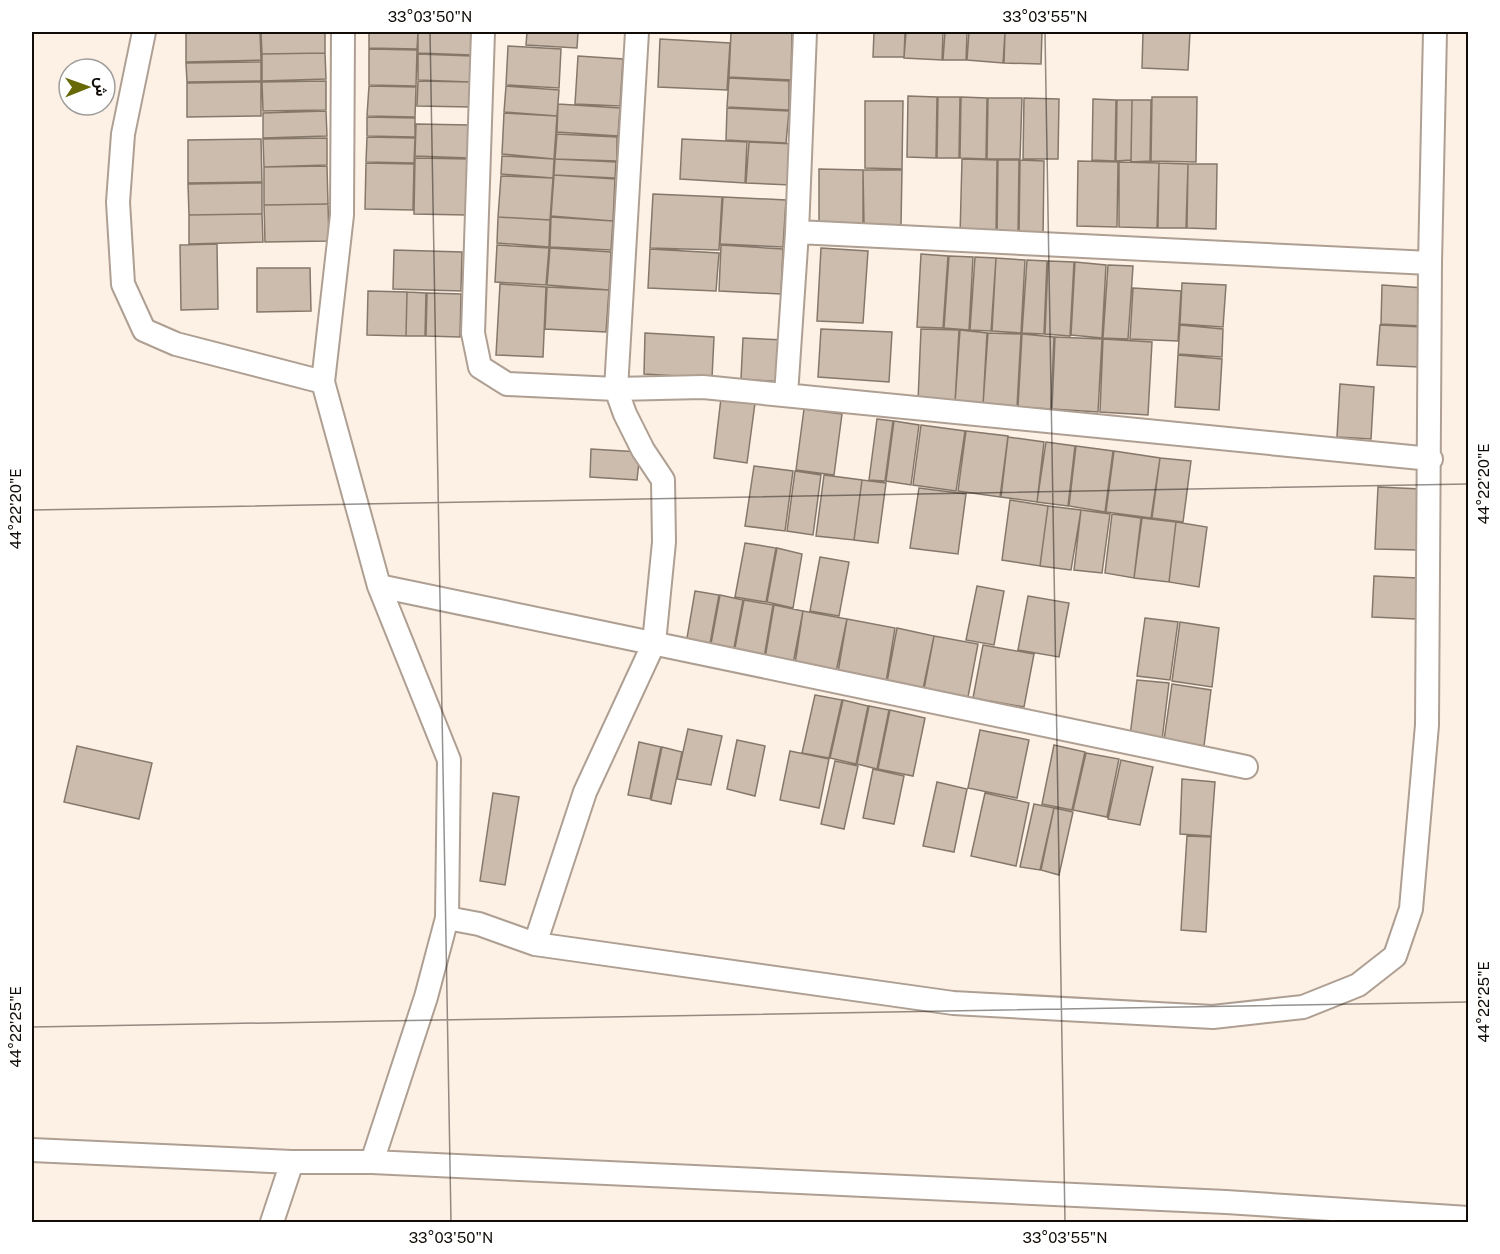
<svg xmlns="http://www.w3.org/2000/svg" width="1500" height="1254" font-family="'Public Sans',Vazirmatn,sans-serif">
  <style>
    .building { fill: #cbbcae; stroke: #85786b; stroke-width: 1.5 }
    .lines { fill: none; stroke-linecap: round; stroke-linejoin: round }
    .minor-casing { stroke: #ae9f92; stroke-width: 26 }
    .minor { stroke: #fff; stroke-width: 22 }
    .ticks { fill: none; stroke: #110c07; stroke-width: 1.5; stroke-opacity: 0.45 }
    .neatline { fill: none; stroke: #110c07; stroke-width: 2 }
    .ticks-label { font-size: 15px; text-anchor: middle; fill: #110c07 }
  </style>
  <rect width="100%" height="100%" fill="#fdf0e5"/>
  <!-- building -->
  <path class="building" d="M186 32H260L261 60 186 62Z
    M261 32H325V53L262 54Z
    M369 32H418L417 49 369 48Z
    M418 32H473L472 55 418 53Z
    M527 32H578L577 48 526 45Z
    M731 32H792L791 80 729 77Z
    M874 32H905L904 57H873Z
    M906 32H943L942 60 904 58Z
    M945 32H967L966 60H943Z
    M969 32H1005L1003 63 967 60Z
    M1005 32H1042L1041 64 1004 63Z
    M1143 32H1190L1188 70 1142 68Z
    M660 39 730 43 727 90 658 87Z
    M508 46 561 49 559 88 506 85Z
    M369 49 417 50 416 86 369 85Z
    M325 53 326 79 262 81V54Z
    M418 54 472 56 471 82 418 80Z
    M578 56 623 59 620 106 575 104Z
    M261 62V81L187 82 186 63Z
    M729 78 789 81V110L727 107Z
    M326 81V110L263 111 262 82Z
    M418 81 471 82V107L417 106Z
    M261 82V116L187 117V83Z
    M369 86 416 87 415 117 367 116Z
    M506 86 559 90 557 116 504 112Z
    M908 96 937 97 936 158 907 157Z
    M938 97H960L959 158H937Z
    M961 97 987 98 986 159 960 158Z
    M1152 97H1197L1196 162 1151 161Z
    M988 98H1022L1020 159H987Z
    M1024 98 1059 99 1058 159H1023Z
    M1093 99 1116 100 1115 161 1092 160Z
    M1117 100H1132L1131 160 1116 161Z
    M1132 100H1151L1150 161 1131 162Z
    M865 101H903L902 169 865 168Z
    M558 104 620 108 618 136 557 132Z
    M727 108 789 111 786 143 726 140Z
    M326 111 327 136 263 138V113Z
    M504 113 557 116 554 159 502 154Z
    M367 117 415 118V137L367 136Z
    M416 124 470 125 469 158 415 156Z
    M557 134 617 137V161L555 159Z
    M367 137 415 138 414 163 366 162Z
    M327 138V165L264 167 263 139Z
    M261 139 262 182 188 183V140Z
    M682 139 747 142 745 183 680 179Z
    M749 142 794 144 791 185 746 183Z
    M502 156 554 159 553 178 501 174Z
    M415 158 469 159 467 215 414 214Z
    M555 159 616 162 615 178 554 175Z
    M962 159 997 160 996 237 960 236Z
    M998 160H1019L1018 237H997Z
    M1020 160 1044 161 1043 238 1019 237Z
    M1078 161 1118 162 1117 227 1077 226Z
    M1119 162 1159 163 1157 228 1119 227Z
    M366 163 414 164 413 210 365 209Z
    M1159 163 1188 164 1186 228H1158Z
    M1188 164H1217L1216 229 1187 228Z
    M327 166 328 204 264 205V167Z
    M819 169 863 170V224H819Z
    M863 170H902L901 225 864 224Z
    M554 175 615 179 613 221 551 216Z
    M501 176 553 178 550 220 498 217Z
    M262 183V214L189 215 188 184Z
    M653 194 722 197 719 250 650 248Z
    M723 197 786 200 783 247 720 244Z
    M328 204 329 241 265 242 264 205Z
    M262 214 263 242 189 244V215Z
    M498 217 550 220 549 247 497 243Z
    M551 217 613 221 611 250 550 247Z
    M217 244 218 309 181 310 180 245Z
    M497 245 549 248 546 285 495 282Z
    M721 245 783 249 781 294 719 291Z
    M550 248 611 252 609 290 547 285Z
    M821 248 868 251 863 323 817 321Z
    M650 249 719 253 716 291 648 288Z
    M394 250 462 252 461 291 393 289Z
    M921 254 948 256 943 328 917 327Z
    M949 256 973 257 969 330 944 328Z
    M975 257 996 258 991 331 970 330Z
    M996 258 1025 260 1021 333 992 331Z
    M1027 260 1047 261 1044 334 1022 333Z
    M1048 261 1074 262 1070 336 1045 334Z
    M1075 262 1106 265 1102 338 1071 335Z
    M1108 265 1133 266 1128 339 1103 338Z
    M257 268H310L311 311 257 312Z
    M1182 283 1226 285 1223 327 1180 324Z
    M500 284 546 287 543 357 496 355Z
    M1382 285 1424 288 1422 326 1381 324Z
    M547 287 609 290 606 332 545 329Z
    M1133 288 1181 291 1178 341 1130 339Z
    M368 291 407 292 406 336 367 335Z
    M407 292 426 293 425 336H406Z
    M427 293 461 294 460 337 426 336Z
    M1180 325 1223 329 1222 357 1178 354Z
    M1380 325 1422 327 1419 367 1377 365Z
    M821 329 892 332 889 382 818 377Z
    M921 329 959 330 955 403 918 401Z
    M960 330 987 333 983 405 955 403Z
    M645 333 714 337 712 378 644 374Z
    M988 333 1021 334 1017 407 983 405Z
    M1022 334 1054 337 1051 409 1018 407Z
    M1055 337 1102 339 1098 412 1052 409Z
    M743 338 785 340 783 382 741 379Z
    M1103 339 1152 342 1148 415 1100 412Z
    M1178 355 1222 359 1219 410 1175 407Z
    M1340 384 1374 387 1371 439 1337 437Z
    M721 398 755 403 747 463 714 458Z
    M804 409 842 414 834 475 796 470Z
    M877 419 893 421 885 481 869 480Z
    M894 421 919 425 911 485 886 481Z
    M921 425 965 431 956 491 913 485Z
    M966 431 1008 436 1000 497 958 491Z
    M1008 437 1044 442 1037 502 1001 497Z
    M1046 442 1075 446 1068 506 1037 502Z
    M1076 446 1113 451 1105 512 1069 506Z
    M591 449 640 452 637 480 590 477Z
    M1114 451 1160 458 1151 518 1106 512Z
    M1160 458 1191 461 1183 522 1152 518Z
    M754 466 793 471 785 531 745 526Z
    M795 471 821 475 813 535 787 531Z
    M824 475 862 480 854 540 816 536Z
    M862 480 886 483 878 543 854 540Z
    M1378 487 1421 489 1418 550 1375 549Z
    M919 488 966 494 958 554 910 548Z
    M1010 500 1048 506 1040 566 1002 560Z
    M1048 506 1081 510 1071 570 1040 566Z
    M1081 510 1110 514 1102 573 1074 570Z
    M1112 514 1141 518 1134 578 1105 573Z
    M1142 518 1176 522 1169 582 1134 578Z
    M1176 522 1207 527 1199 587 1169 582Z
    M745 543 776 548 766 602 735 597Z
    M777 548 802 554 793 608 767 602Z
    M820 557 849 562 839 616 810 611Z
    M1374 576 1417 578 1416 619 1372 617Z
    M977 586 1004 591 994 645 966 640Z
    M695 591 719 595 709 649 686 644Z
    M720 595 743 600 733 653 710 649Z
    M1028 596 1069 603 1059 657 1018 650Z
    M744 600 773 605 764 658 734 653Z
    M774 605 803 611 793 664 765 658Z
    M803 611 847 619 836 672 795 664Z
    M1145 618 1178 622 1170 680 1137 676Z
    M847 619 895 628 886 682 838 672Z
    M1180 622 1219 628 1212 687 1172 681Z
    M897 628 934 636 923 689 887 682Z
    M934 636 978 644 968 697 924 689Z
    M983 645 1034 654 1024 707 973 698Z
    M1137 680 1169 683 1162 740 1130 736Z
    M1172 684 1211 690 1204 746 1164 740Z
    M815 695 842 700 829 758 802 753Z
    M843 700 868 706 856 764 830 758Z
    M869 706 889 710 877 769 857 764Z
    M890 710 925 718 913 776 878 769Z
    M688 729 722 736 711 785 677 779Z
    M980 730 1029 740 1017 798 968 788Z
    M737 740 765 746 755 796 727 789Z
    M639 742 661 747 650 799 628 795Z
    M1054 745 1085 752 1072 810 1042 804Z
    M77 746 152 763 139 819 64 802Z
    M662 747 682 752 671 804 651 800Z
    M790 751 829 759 819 808 780 800Z
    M1086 753 1119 759 1107 817 1073 810Z
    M1121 760 1153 767 1140 825 1108 819Z
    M835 761 858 766 844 829 821 824Z
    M873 769 904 776 894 824 863 818Z
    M1182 779 1215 782 1211 836 1180 834Z
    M937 782 967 789 954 852 923 846Z
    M493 793 519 797 505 885 480 881Z
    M985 793 1029 803 1016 866 971 856Z
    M1034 804 1054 808 1040 870 1020 867Z
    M1054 808 1073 812 1059 875 1041 870Z
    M1187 836 1211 837 1206 932 1181 930Z"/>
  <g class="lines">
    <defs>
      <path id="minor" d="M144 32 123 134 118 202 123 284 144 330 176 344 323 382
        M343 32 342 215 323 382 379 586 449 760 447 918 426 997 372 1162
        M483 32 473 333 480 367 507 384 616 389 703 387 1431 459
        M797 232 1430 263
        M786 395 797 232 805 32
        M379 586 1246 767
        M447 918 479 924 535 944 953 1003 1213 1017 1303 1007 1358 985 1395 956 1411 909 1427 725 1430 263 1435 32
        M535 944 585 792 654 643 664 542 663 480 643 450 625 414 616 389 637 32
        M32 1150 292 1162H372L1226 1202 1468 1218
        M272 1222 292 1162"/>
    </defs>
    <!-- minor casing -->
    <use href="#minor" class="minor-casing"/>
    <!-- minor -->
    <use href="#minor" class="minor"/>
  </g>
  <!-- ticks -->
  <path class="ticks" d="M430 32 451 1222M1045 32 1065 1222M32 510 1468 484M32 1027 1468 1002"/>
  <!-- border -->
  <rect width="1500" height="1254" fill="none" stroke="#ffffff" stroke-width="66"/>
  <!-- north arrow -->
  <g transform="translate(87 87) rotate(89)"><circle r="28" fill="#ffffff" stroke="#a09e9c" stroke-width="1.5"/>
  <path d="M0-4.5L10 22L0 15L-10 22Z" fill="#676907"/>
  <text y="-9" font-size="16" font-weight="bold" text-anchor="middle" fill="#110c07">ش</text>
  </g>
  <rect x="33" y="33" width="1434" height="1188" class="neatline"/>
  <g class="ticks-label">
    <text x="430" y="22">33°03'50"N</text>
    <text x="1045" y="22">33°03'55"N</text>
    <text transform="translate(1484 484) rotate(-90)" y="5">44°22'20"E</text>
    <text transform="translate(16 509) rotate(-90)" y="5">44°22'20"E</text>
    <text transform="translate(1484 1002) rotate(-90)" y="5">44°22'25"E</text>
    <text transform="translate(16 1027) rotate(-90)" y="5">44°22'25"E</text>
    <text x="451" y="1243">33°03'50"N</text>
    <text x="1065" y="1243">33°03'55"N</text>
  </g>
</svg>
